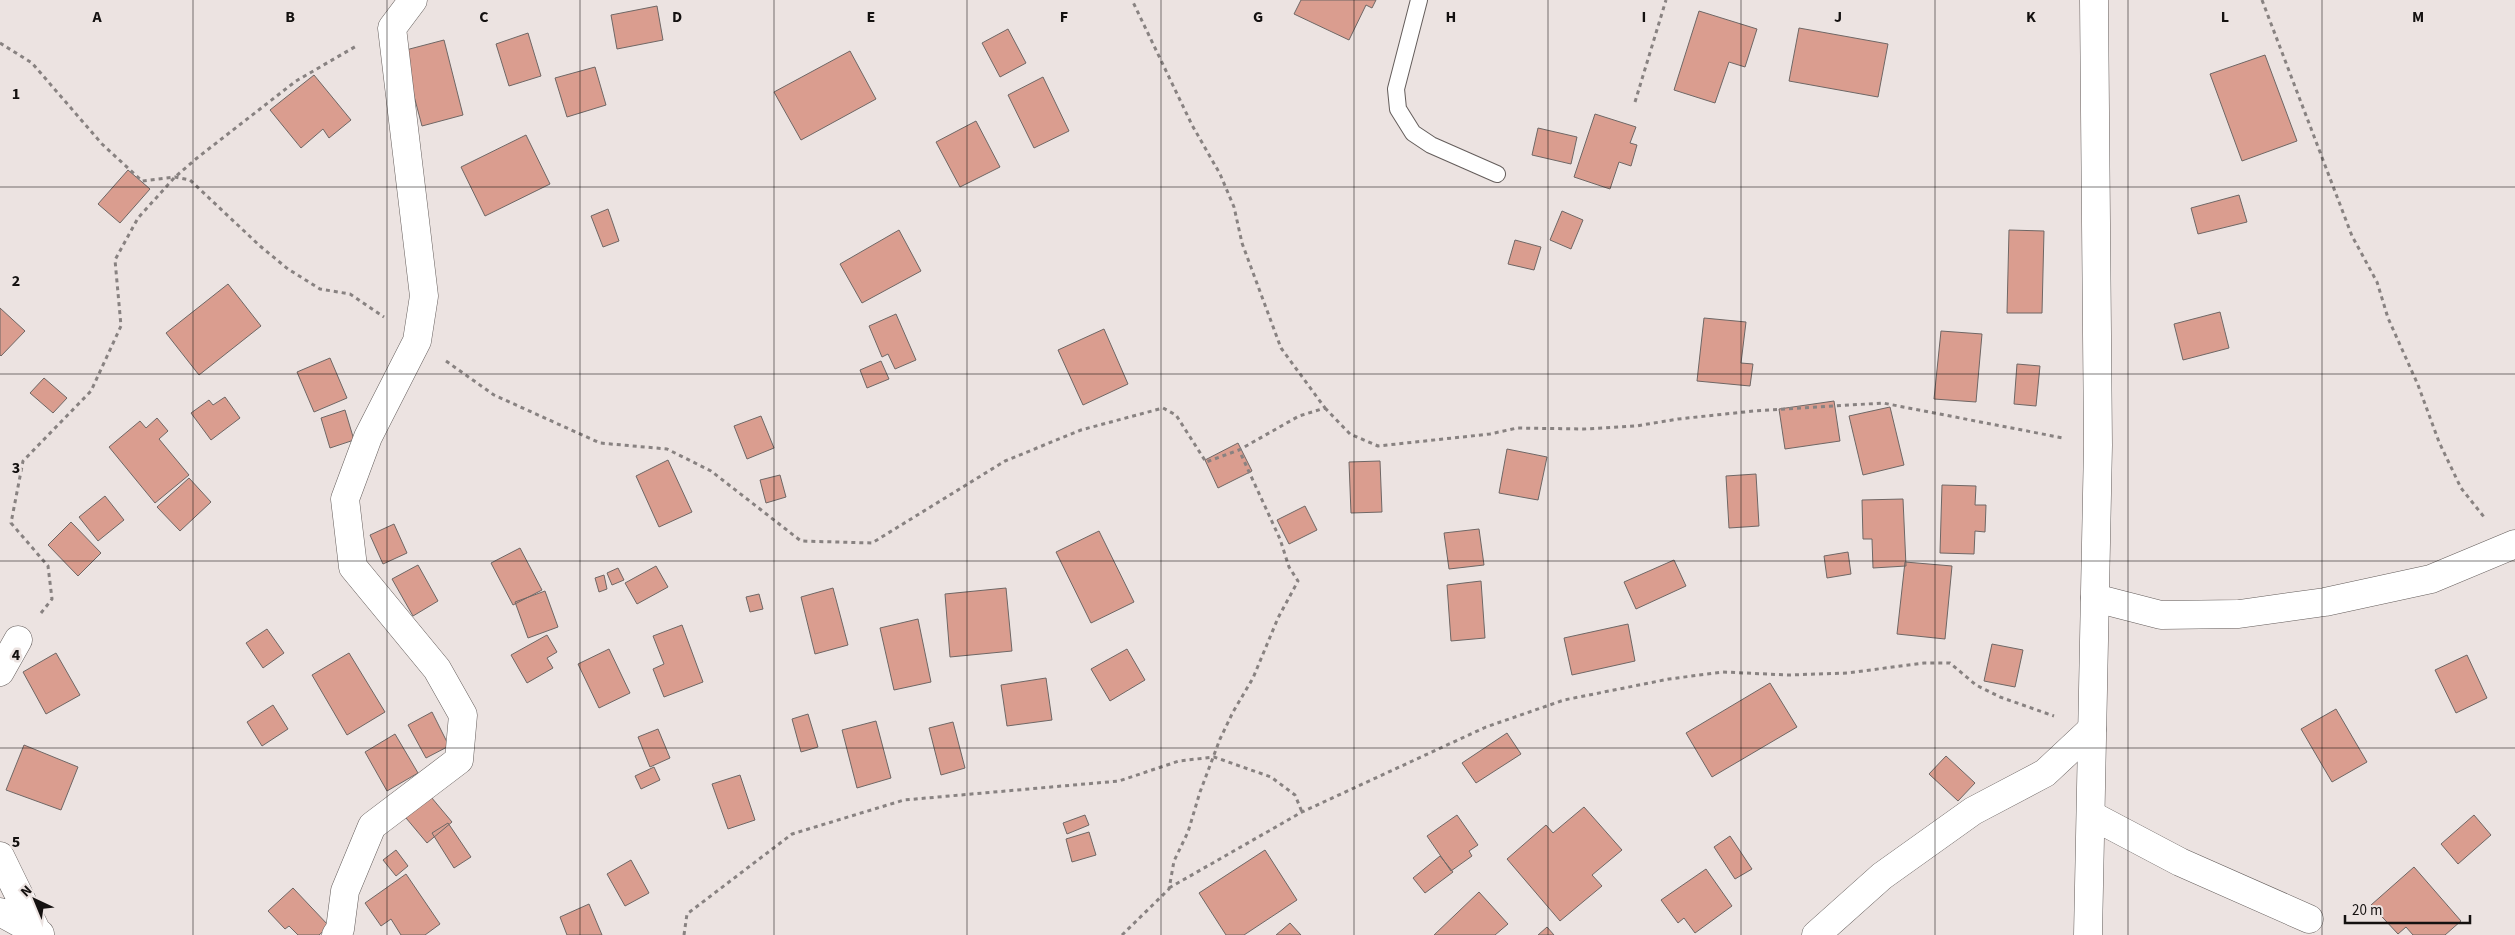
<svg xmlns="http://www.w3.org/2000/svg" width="2515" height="935" font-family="'Source Sans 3',sans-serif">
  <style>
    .building { fill: #da9d8f; stroke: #6f6765 }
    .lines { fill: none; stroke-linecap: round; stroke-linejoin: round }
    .service-casing { stroke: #645d5b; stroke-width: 18 }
    .minor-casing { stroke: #645d5b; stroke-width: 29 }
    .tertiary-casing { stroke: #645d5b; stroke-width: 29 }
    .path { stroke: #888281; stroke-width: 3; stroke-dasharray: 4 4; stroke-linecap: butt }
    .service { stroke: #fff; stroke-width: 16 }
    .minor { stroke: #fff; stroke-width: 28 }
    .tertiary { stroke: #fff; stroke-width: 28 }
    .grid { fill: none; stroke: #141110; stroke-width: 1; stroke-opacity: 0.55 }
    .grid-label { font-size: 16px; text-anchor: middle; font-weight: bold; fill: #141110; stroke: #ece3e1; stroke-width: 5; stroke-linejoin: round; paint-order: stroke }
  </style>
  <rect width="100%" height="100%" fill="#ece3e1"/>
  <!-- building -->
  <path class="building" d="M1301 0H1376L1372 8 1366 5 1349 40 1294 14Z
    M657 6 663 40 617 49 611 15Z
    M1699 11 1757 29 1745 67 1729 62 1715 103 1674 90Z
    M1799 28 1888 44 1878 97 1789 81Z
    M1008 29 1026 63 1000 77 982 43Z
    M528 33 541 76 509 86 496 44Z
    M444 40 463 115 422 126 402 51Z
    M850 51 876 99 801 140 774 92Z
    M2265 55 2297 141 2242 161 2210 74Z
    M595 67 606 105 567 117 555 78Z
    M314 75 351 120 329 138 323 129 301 148 270 110Z
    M1043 77 1069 131 1034 148 1008 95Z
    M1595 114 1636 127 1630 143 1637 145 1631 166 1619 162 1610 189 1574 177Z
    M976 121 1000 167 960 187 936 142Z
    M1538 128 1577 137 1571 164 1532 155Z
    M526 135 550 184 485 216 461 167Z
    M128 170 150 189 120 223 98 204Z
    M2239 195 2247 222 2198 234 2191 208Z
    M608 209 619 241 603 247 591 216Z
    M1562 211 1583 220 1571 249 1550 240Z
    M899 230 921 271 862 303 840 264Z
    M2009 230 2044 231 2042 313H2007Z
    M1515 240 1541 247 1534 270 1508 264Z
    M228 284 261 326 199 375 166 333Z
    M0 308 25 331 1 356 0 355Z
    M2220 312 2229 348 2183 360 2174 324Z
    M896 314 916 360 895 369 888 354 882 357 869 326Z
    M1704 318 1746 322 1741 363 1753 364 1750 386 1697 381Z
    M1104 329 1128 384 1083 405 1058 350Z
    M1941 331 1982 334 1976 402 1934 399Z
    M330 358 347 398 314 412 297 372Z
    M881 361 889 379 867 388 860 370Z
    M2017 364 2040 366 2036 406 2014 404Z
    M44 378 67 398 53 413 30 393Z
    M225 397 240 418 211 440 191 413 209 400 213 405Z
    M1834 401 1840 441 1785 449 1779 409Z
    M1890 407 1904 465 1863 475 1849 416Z
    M345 410 354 440 330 448 321 418Z
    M761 416 774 448 747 459 734 426Z
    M157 418 168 431 159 439 189 475 155 503 109 447 140 421 146 428Z
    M1238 443 1252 471 1218 488 1205 460Z
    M1507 449 1547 457 1538 500 1499 493Z
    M668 460 692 512 659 527 636 476Z
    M1380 461 1382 512 1351 513 1349 462Z
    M1756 474 1759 526 1729 528 1726 476Z
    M780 475 786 497 766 503 760 480Z
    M189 478 211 502 180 531 157 507Z
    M1942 485 1976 486 1975 505H1986L1985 532 1975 531 1974 554 1940 553Z
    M105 496 124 520 98 541 79 517Z
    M1903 499 1906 566 1873 568 1872 539H1863L1862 500Z
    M1305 506 1317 530 1289 544 1277 520Z
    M71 522 101 553 78 576 48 545Z
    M394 524 407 553 383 564 370 535Z
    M1479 529 1484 565 1449 569 1444 533Z
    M1099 531 1134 602 1091 623 1056 552Z
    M520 548 542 590 513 605 491 563Z
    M1848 552 1851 574 1827 578 1824 556Z
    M1674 560 1686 586 1636 609 1624 582Z
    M1905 562 1952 566 1945 639 1897 634Z
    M418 565 438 601 413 616 392 579Z
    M656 566 668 587 637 604 625 583Z
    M618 568 624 580 612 585 607 573Z
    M604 575 607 589 599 592 595 578Z
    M1481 581 1485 638 1451 641 1447 585Z
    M833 588 848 645 815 654 801 597Z
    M1006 588 1012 651 950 657 945 594Z
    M545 591 558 627 528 638 515 602Z
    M759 594 763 609 750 612 746 597Z
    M918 619 931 682 894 690 880 628Z
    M1628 624 1635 661 1572 675 1564 638Z
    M682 625 703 682 664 697 653 669 664 664 653 636Z
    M267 629 284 653 263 668 246 643Z
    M547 635 557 652 547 658 553 668 527 683 511 655Z
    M1992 644 2023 650 2015 687 1984 681Z
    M609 649 630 693 599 708 578 664Z
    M1127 649 1145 680 1110 701 1091 669Z
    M56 653 80 695 46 714 23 672Z
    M349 653 385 712 347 735 312 675Z
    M2467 655 2487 698 2456 713 2435 670Z
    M1046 678 1052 720 1007 726 1001 685Z
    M1770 683 1797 727 1712 777 1686 733Z
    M273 705 288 729 262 746 247 722Z
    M2336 709 2367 762 2332 782 2301 729Z
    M432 712 449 746 426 758 408 725Z
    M808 714 818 747 801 752 792 719Z
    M876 721 891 778 857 788 842 730Z
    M953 722 965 768 941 775 929 728Z
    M658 729 670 758 650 767 638 737Z
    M1507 733 1521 754 1476 783 1462 763Z
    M395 734 418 773 387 791 365 752Z
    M24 745 78 767 61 810 6 790Z
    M1946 756 1975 783 1958 801 1929 774Z
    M654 767 660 780 641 789 635 776Z
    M740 775 755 820 728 829 712 784Z
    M426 791 452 822 427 843 401 812Z
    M1584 807 1622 850 1592 875 1602 886 1560 921 1507 859 1546 825 1553 833Z
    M1085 815 1089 825 1067 834 1063 823Z
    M1457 815 1478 845 1469 851 1472 856 1451 871 1427 836Z
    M2474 815 2491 835 2458 864 2441 844Z
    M448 823 471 857 454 868 432 833Z
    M1089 832 1096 855 1072 862 1066 839Z
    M1730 836 1752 869 1735 879 1714 847Z
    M396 850 408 866 396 876 383 860Z
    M1265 850 1297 900 1244 935H1226L1199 893Z
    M1440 856 1453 872 1425 893 1413 878Z
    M631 860 649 893 625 906 607 874Z
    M2414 867 2461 921 2445 935H2413L2406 927 2398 934 2371 905Z
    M1706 869 1732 906 1695 933 1684 918 1678 923 1661 900Z
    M406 874 440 924 425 935H401L391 919 381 926 365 903Z
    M293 888 329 926 319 935H298L289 926 285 929 268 911Z
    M1479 892 1508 924 1495 935H1434Z
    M589 904 602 935H567L560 917Z
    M1290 923 1301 935H1276Z
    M1547 927 1554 935H1538Z"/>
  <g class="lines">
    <defs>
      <path id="service" d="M1419 0 1396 89 1398 109 1413 133 1431 145 1497 174"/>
      <path id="minor" d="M2095 598 2161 615 2239 614 2325 602 2431 579 2515 544
        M0 672 18 640
        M2091 815 2180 862 2309 919
        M0 856 37 932
        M0 912 40 934
        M336 935 340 929 345 891 372 826 459 760 463 715 437 669 353 567 345 499 368 437 417 341 424 296 392 28 413 0
        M1816 935 1882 876 1973 811 2045 773 2092 729"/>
      <path id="tertiary" d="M2088 935 2098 445 2094 0"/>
    </defs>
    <!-- service casing -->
    <use href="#service" class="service-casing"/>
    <!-- minor casing -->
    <use href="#minor" class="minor-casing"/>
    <!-- tertiary casing -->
    <use href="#tertiary" class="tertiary-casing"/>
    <!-- path -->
    <path class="path" d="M2262 0 2352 236 2377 282 2388 318 2418 385 2439 442 2461 488 2484 517
      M0 43 32 63 102 144 142 181 175 177 190 180 260 246 288 269 320 289 350 294 384 317
      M1635 102 1666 0
      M446 361 494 395 600 443 667 449 711 471 801 541 872 543 1005 461 1081 430 1163 408 1176 415 1206 462 1239 450
      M1325 408 1350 434 1378 446 1490 434 1517 428 1584 429 1636 426 1678 419 1754 411 1883 403 2063 438
      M41 613 52 599 48 566 11 523 23 461 91 391 121 326 115 260 138 218 175 177 197 158 296 81 358 45
      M1169 888 1302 812 1486 727 1564 700 1669 679 1723 672 1788 675 1847 673 1924 663H1950L1976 685 2000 697 2054 716
      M684 935 687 914 792 834 904 800 1119 781 1179 761 1214 757 1271 777 1295 795 1302 812
      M1122 935 1169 889 1174 861 1188 832 1200 792 1220 739 1233 712 1253 678 1278 618 1298 581 1289 567 1280 539 1239 450 1299 416 1325 408 1281 348 1242 243 1234 207 1220 174 1192 125 1132 0"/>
    <!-- service -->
    <use href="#service" class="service"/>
    <!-- minor -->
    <use href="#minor" class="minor"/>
    <!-- tertiary -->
    <use href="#tertiary" class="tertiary"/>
  </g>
  <!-- grid -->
  <path class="grid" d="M193 0V935M387 0V935M580 0V935M774 0V935M967 0V935M1161 0V935M1354 0V935M1548 0V935M1741 0V935M1935 0V935M2128 0V935M2322 0V935M0 187H2515M0 374H2515M0 561H2515M0 748H2515"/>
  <g class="grid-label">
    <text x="97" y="22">A</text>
    <text x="290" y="22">B</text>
    <text x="484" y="22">C</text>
    <text x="677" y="22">D</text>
    <text x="871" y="22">E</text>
    <text x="1064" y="22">F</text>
    <text x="1258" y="22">G</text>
    <text x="1451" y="22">H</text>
    <text x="1644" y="22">I</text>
    <text x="1838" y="22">J</text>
    <text x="2031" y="22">K</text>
    <text x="2225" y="22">L</text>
    <text x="2418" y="22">M</text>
    <text x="16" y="99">1</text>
    <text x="16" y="286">2</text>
    <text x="16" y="473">3</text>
    <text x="16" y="660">4</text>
    <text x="16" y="847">5</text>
  </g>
  <!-- north arrow -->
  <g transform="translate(35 900) rotate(316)" stroke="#ece3e1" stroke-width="4" paint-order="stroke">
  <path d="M0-4L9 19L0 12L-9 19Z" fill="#141110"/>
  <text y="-8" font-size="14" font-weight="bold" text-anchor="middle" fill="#141110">N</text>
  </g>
  <!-- scale -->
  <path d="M2345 915v8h125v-8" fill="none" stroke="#141110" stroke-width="2.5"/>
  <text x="2352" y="915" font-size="15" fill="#141110" stroke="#ece3e1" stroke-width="4" paint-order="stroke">20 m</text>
</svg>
